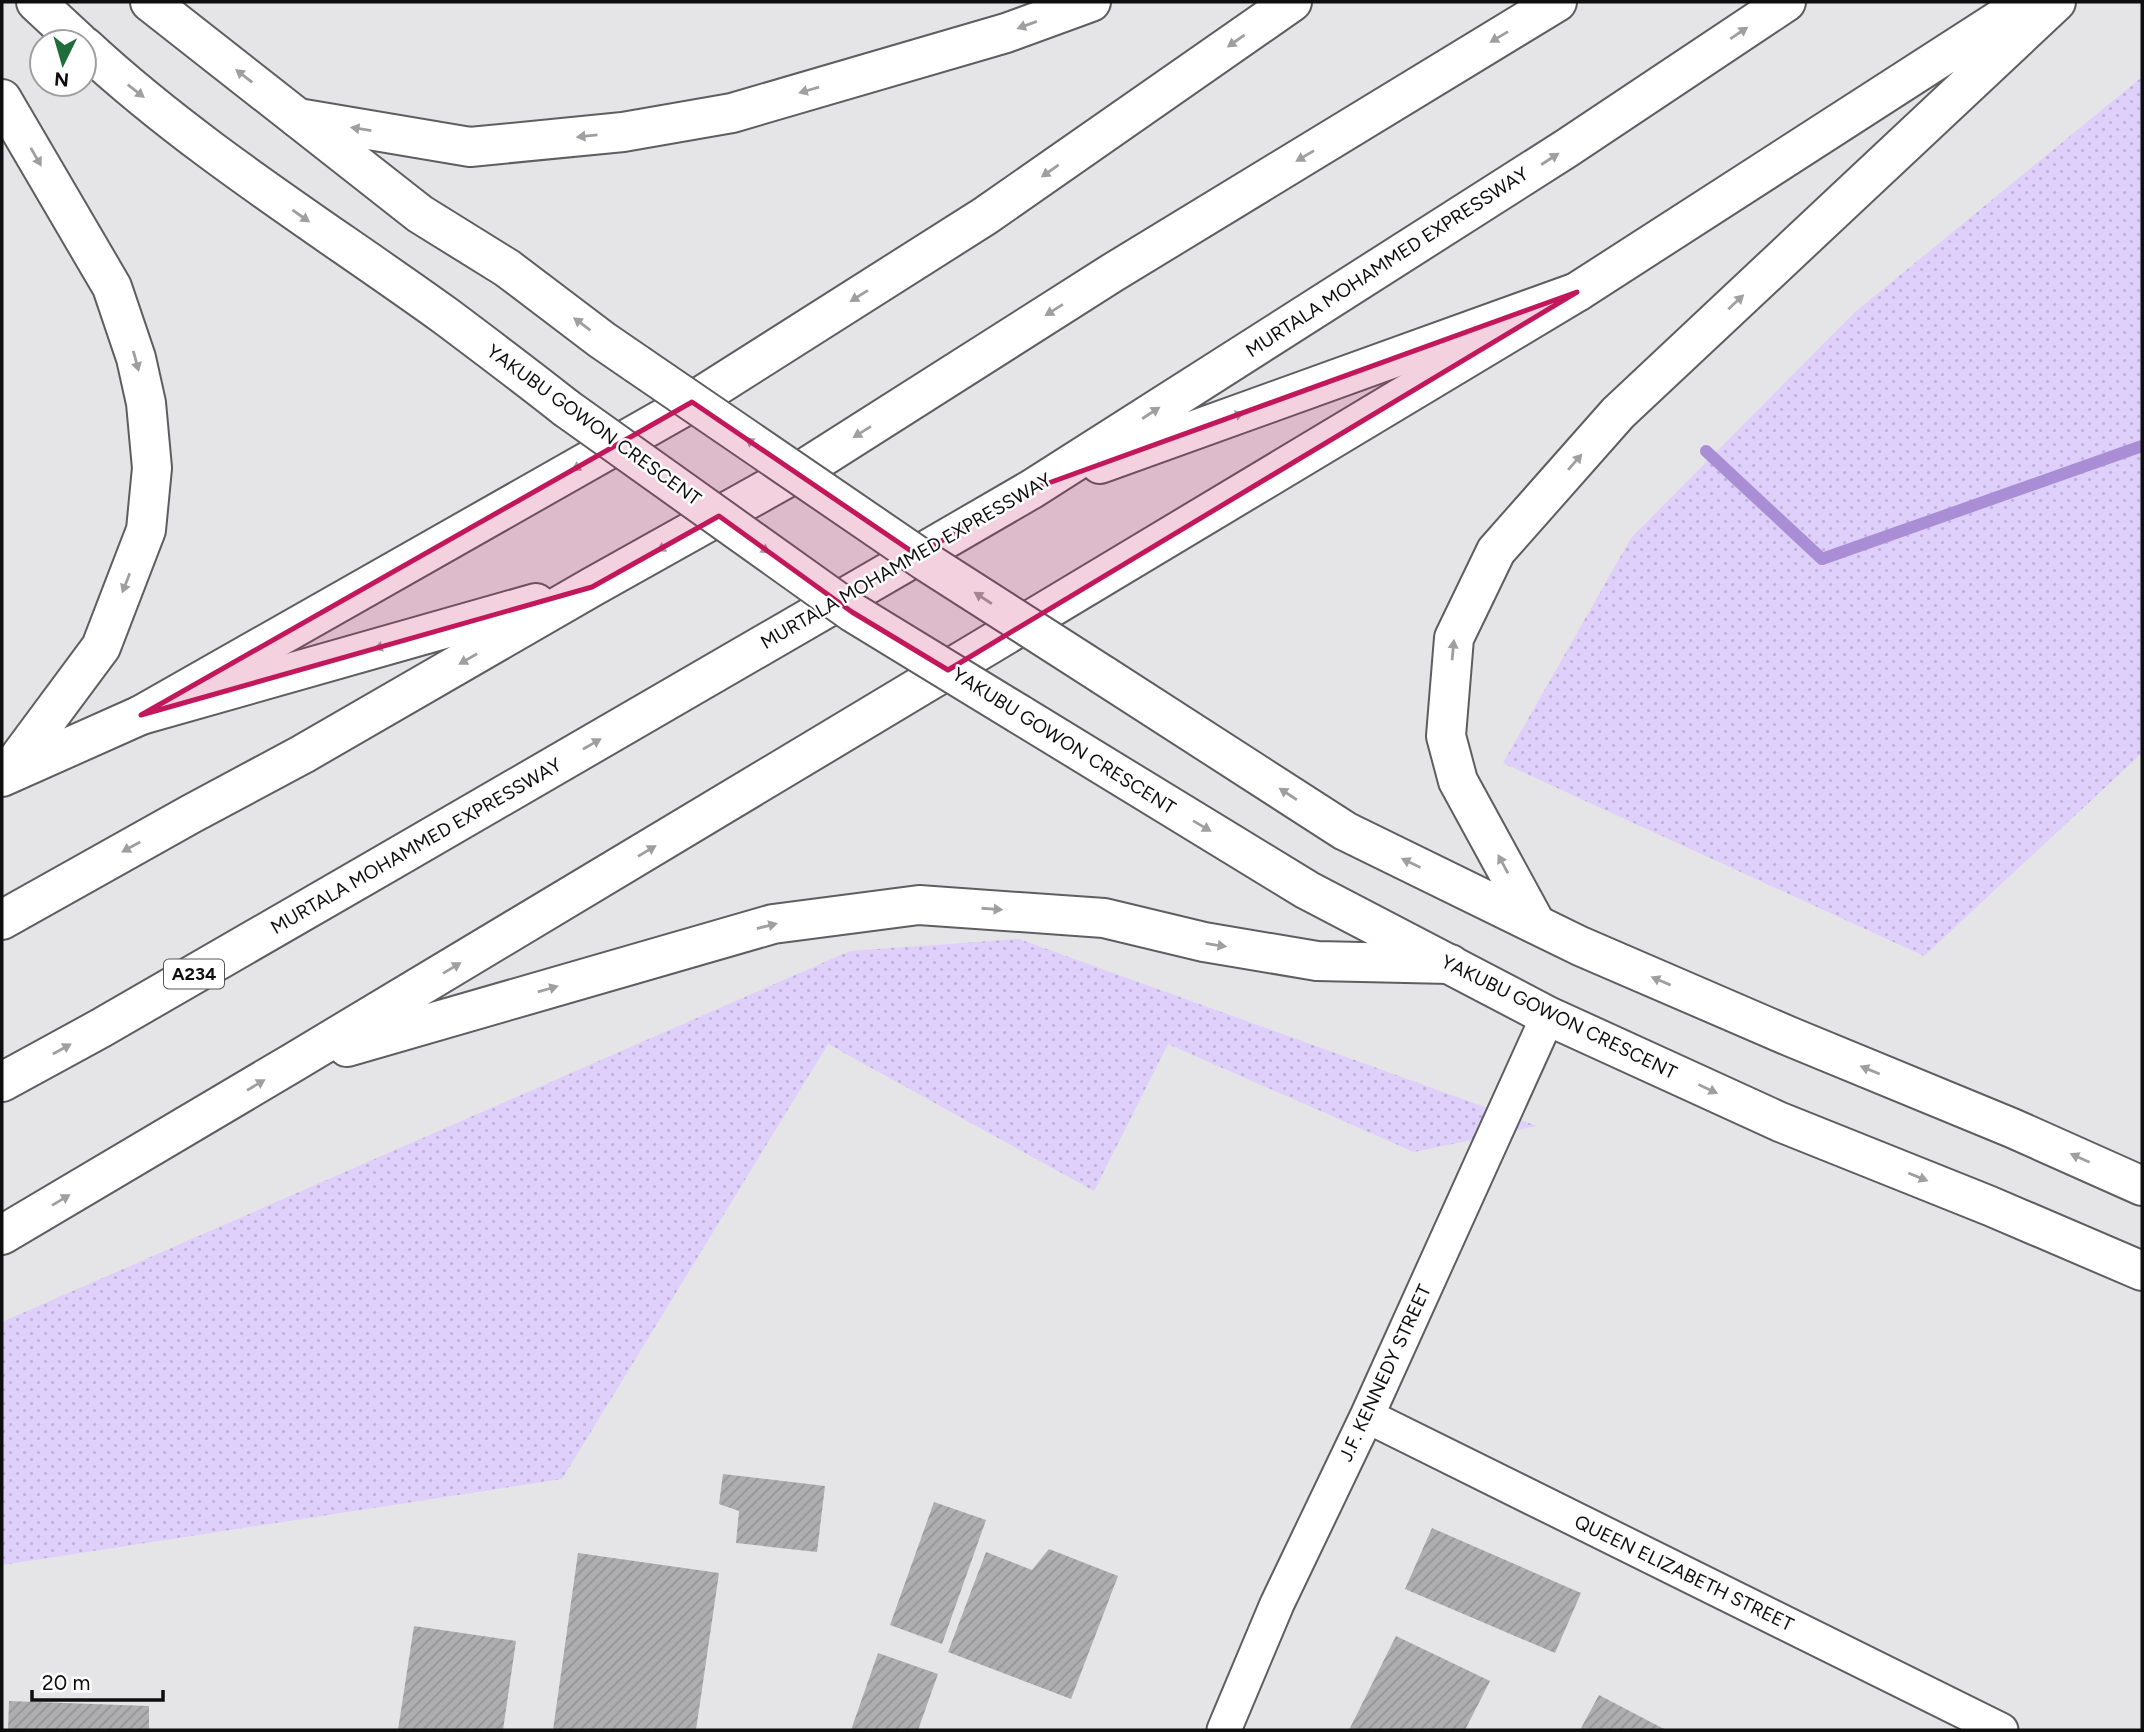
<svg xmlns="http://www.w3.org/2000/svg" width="2144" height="1732" font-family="Figtree,sans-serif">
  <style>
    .grass { fill: url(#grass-dots) }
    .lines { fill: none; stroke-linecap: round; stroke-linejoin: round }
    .stream { stroke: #a98dd5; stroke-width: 12 }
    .building { fill: url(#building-hatch) }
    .minor-casing { stroke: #5e5d5f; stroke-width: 37 }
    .secondary-casing { stroke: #5e5d5f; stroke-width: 42 }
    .trunk-casing { stroke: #5e5d5f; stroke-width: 42 }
    .motorway-casing { stroke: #5e5d5f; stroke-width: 42 }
    .minor { stroke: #fff; stroke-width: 33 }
    .secondary { stroke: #fff; stroke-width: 38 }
    .trunk { stroke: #fff; stroke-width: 38 }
    .motorway { stroke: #fff; stroke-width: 38 }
    .secondary-bridge-casing { stroke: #5e5d5f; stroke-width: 42; stroke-linecap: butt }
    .secondary-bridge { stroke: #fff; stroke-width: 38 }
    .oneway { fill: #9f9f9f }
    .marked { fill: #c2185b; fill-opacity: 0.2; stroke: #c2185b; stroke-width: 5; stroke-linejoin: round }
    .labels { text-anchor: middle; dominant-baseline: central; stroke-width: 5; stroke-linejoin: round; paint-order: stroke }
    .shield { fill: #fff; stroke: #565657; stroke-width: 2 }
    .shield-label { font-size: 18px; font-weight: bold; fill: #0e0e0f }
    .street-label { font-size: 19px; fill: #0e0e0f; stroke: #fff }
  </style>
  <defs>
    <pattern id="grass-dots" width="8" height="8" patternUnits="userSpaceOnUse" patternTransform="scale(1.75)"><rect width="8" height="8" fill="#dfcffb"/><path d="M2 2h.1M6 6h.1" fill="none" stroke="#beb1d6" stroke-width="1.8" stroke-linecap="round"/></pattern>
    <pattern id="building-hatch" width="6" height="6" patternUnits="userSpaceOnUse" patternTransform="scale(1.75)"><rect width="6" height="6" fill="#aeadb0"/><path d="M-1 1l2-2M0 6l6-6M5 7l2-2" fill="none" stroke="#949496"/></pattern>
  </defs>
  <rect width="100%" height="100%" fill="#e5e4e7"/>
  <!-- grass -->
  <path class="grass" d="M2142 77V753L1924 956 1503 763 1631 538 1854 313Z
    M1019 939 1537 1126 1414 1152 1168 1044 1094 1191 828 1044 562 1479 2 1565V1322L850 951Z"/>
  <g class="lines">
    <!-- stream -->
    <path class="stream" d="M1706 451 1822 559 2142 446"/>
  </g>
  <!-- building -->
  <path class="building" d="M723 1474 825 1486 817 1552 736 1543 739 1511 719 1504Z
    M934 1502 986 1520 942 1644 890 1625Z
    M1432 1528 1581 1593 1555 1653 1405 1589Z
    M1049 1549 1118 1576 1071 1699 948 1652 986 1552 1032 1570Z
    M578 1553 719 1573 696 1730H553Z
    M414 1626 516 1641 503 1730H398Z
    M1396 1636 1490 1681 1465 1730H1349Z
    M878 1653 938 1674 918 1730H851Z
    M1599 1695 1666 1730H1580Z
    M9 1701 149 1706V1730H8Z"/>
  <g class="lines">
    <defs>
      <path id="minor" d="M1367 1416 2001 1730
        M1224 1730 1277 1604 1367 1416 1548 1016"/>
      <path id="secondary" d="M36 2 79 42
        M150 2 420 214 507 268 602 340 637 364
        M84 46C195 149 325 229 447 317 487 347 527 377 566 408
        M1103 675 1345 831 1580 946 1791 1037 2012 1128 2142 1186
        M1019 714 1307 890 1548 1016 1780 1122 1990 1206 2142 1271"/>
      <path id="trunk" d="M2 99 112 287 136 358 146 403 152 468 146 530 101 647 9 771
        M298 118 470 147 623 132 732 113 1006 33 1091 2
        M2 777 141 715 687 405 985 216 1292 2
        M1536 924 1458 781 1446 736 1454 638 1496 551 1618 413 2056 2
        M347 1047 773 924 919 905 1104 918 1204 942 1317 961 1450 964
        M2 1235 294 1062 1577 292 2027 2"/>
      <path id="motorway" d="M1100 464 1577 292
        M141 715 536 603
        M2 920 191 814 303 754 592 587 810 465 1112 273 1557 2
        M2 1082 101 1028 385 864 1032 489 1567 148 1786 2"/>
    </defs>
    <!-- minor casing -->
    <use href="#minor" class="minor-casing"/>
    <!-- secondary casing -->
    <use href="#secondary" class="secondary-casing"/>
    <!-- trunk casing -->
    <use href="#trunk" class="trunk-casing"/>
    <!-- motorway casing -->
    <use href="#motorway" class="motorway-casing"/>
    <!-- minor -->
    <use href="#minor" class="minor"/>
    <!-- secondary -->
    <use href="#secondary" class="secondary"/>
    <!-- trunk -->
    <use href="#trunk" class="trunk"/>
    <!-- motorway -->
    <use href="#motorway" class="motorway"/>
    <defs>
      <path id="secondary-bridge" d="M637 364 925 561 1103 675
        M566 408 852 612 1019 714"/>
    </defs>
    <!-- secondary-bridge casing -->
    <use href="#secondary-bridge" class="secondary-bridge-casing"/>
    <!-- secondary-bridge -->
    <use href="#secondary-bridge" class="secondary-bridge"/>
  </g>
  <!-- one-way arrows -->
  <defs><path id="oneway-solid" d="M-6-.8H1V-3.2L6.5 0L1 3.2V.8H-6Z" transform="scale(1.75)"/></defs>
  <g class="oneway">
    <use href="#oneway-solid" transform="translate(1027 25) rotate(160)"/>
    <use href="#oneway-solid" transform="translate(1739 33) rotate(-34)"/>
    <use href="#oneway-solid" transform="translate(1499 37) rotate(149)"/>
    <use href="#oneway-solid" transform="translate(1236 41) rotate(145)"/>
    <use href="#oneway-solid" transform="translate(244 76) rotate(-142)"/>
    <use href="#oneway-solid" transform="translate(809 90) rotate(164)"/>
    <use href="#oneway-solid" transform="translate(136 91) rotate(38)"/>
    <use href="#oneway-solid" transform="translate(361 129) rotate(-171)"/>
    <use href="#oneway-solid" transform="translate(587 136) rotate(174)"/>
    <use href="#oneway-solid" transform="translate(1305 156) rotate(149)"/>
    <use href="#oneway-solid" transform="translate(36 157) rotate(60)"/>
    <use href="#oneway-solid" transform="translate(1550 159) rotate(-33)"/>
    <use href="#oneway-solid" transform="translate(1050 171) rotate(145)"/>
    <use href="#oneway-solid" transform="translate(301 216) rotate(35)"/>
    <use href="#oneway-solid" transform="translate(859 296) rotate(148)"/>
    <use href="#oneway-solid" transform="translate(1736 302) rotate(-43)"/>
    <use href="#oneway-solid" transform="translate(1054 310) rotate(148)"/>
    <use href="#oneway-solid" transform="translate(582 324) rotate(-143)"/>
    <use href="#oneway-solid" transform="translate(136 361) rotate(75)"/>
    <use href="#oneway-solid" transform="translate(1151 413) rotate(-33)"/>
    <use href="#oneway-solid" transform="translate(1234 416) rotate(-20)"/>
    <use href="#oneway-solid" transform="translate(862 432) rotate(148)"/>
    <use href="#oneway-solid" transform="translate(754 444) rotate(-146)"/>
    <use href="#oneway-solid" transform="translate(1575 462) rotate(-49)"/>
    <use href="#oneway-solid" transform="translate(581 465) rotate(150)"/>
    <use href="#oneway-solid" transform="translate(666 546) rotate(151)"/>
    <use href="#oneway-solid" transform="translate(761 547) rotate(35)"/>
    <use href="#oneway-solid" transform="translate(126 583) rotate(111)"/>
    <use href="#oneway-solid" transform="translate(983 598) rotate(-147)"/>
    <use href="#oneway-solid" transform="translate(384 646) rotate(164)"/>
    <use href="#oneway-solid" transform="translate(1453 650) rotate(-85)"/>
    <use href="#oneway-solid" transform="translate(468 659) rotate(150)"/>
    <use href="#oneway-solid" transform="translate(592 744) rotate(-30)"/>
    <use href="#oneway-solid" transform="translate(1288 794) rotate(-147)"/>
    <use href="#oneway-solid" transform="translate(1202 826) rotate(31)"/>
    <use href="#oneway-solid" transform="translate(131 847) rotate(151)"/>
    <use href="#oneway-solid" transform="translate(647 851) rotate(-31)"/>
    <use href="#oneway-solid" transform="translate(1411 863) rotate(-154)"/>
    <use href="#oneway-solid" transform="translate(1503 864) rotate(-118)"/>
    <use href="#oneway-solid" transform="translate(992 909) rotate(4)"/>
    <use href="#oneway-solid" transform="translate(767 926) rotate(-14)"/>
    <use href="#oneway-solid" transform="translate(1216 945) rotate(9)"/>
    <use href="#oneway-solid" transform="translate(452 968) rotate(-31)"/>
    <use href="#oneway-solid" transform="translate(1661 981) rotate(-157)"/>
    <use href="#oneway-solid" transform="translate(548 989) rotate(-16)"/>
    <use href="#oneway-solid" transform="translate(62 1049) rotate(-29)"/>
    <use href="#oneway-solid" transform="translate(1870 1070) rotate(-158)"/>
    <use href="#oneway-solid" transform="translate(256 1085) rotate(-31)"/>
    <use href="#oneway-solid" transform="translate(1708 1089) rotate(25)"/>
    <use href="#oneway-solid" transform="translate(2080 1158) rotate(-156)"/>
    <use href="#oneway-solid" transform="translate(1918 1177) rotate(22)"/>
    <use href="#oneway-solid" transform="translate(61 1200) rotate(-31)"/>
  </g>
  <!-- marked area -->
  <path class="marked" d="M1577 292 948 670 852 612 719 516 592 587 141 715 692 402 917 555 1032 489Z"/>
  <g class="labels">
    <!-- shield labels -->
    <rect class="shield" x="164" y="959.5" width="60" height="29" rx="5"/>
    <g class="shield-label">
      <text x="194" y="974">A234</text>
    </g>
    <!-- street labels -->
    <g class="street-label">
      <text transform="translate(1387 262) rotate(-33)">MURTALA MOHAMMED EXPRESSWAY</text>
      <text transform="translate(594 425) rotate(36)">YAKUBU GOWON CRESCENT</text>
      <text transform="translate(906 561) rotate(-30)">MURTALA MOHAMMED EXPRESSWAY</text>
      <text transform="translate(1064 741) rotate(32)">YAKUBU GOWON CRESCENT</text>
      <text transform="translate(416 846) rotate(-30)">MURTALA MOHAMMED EXPRESSWAY</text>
      <text transform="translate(1559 1017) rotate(26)">YAKUBU GOWON CRESCENT</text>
      <text transform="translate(1385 1373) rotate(-65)">J.F. KENNEDY STREET</text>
      <text transform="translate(1684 1573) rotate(26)">QUEEN ELIZABETH STREET</text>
    </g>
  </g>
  <!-- border -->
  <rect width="2144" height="1732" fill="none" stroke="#0e0e0f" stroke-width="7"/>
  <!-- north arrow -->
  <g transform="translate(63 63) rotate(185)"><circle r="33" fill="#ffffff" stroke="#9f9f9f" stroke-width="2"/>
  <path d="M0-5L12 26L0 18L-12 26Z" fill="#206d3c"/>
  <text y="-10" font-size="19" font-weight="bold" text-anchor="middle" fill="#0e0e0f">N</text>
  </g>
  <!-- scale -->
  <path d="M32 1690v10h131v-10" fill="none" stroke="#0e0e0f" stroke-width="3.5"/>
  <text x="42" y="1690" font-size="21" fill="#0e0e0f" stroke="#ffffff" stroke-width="5" paint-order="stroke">20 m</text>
</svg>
